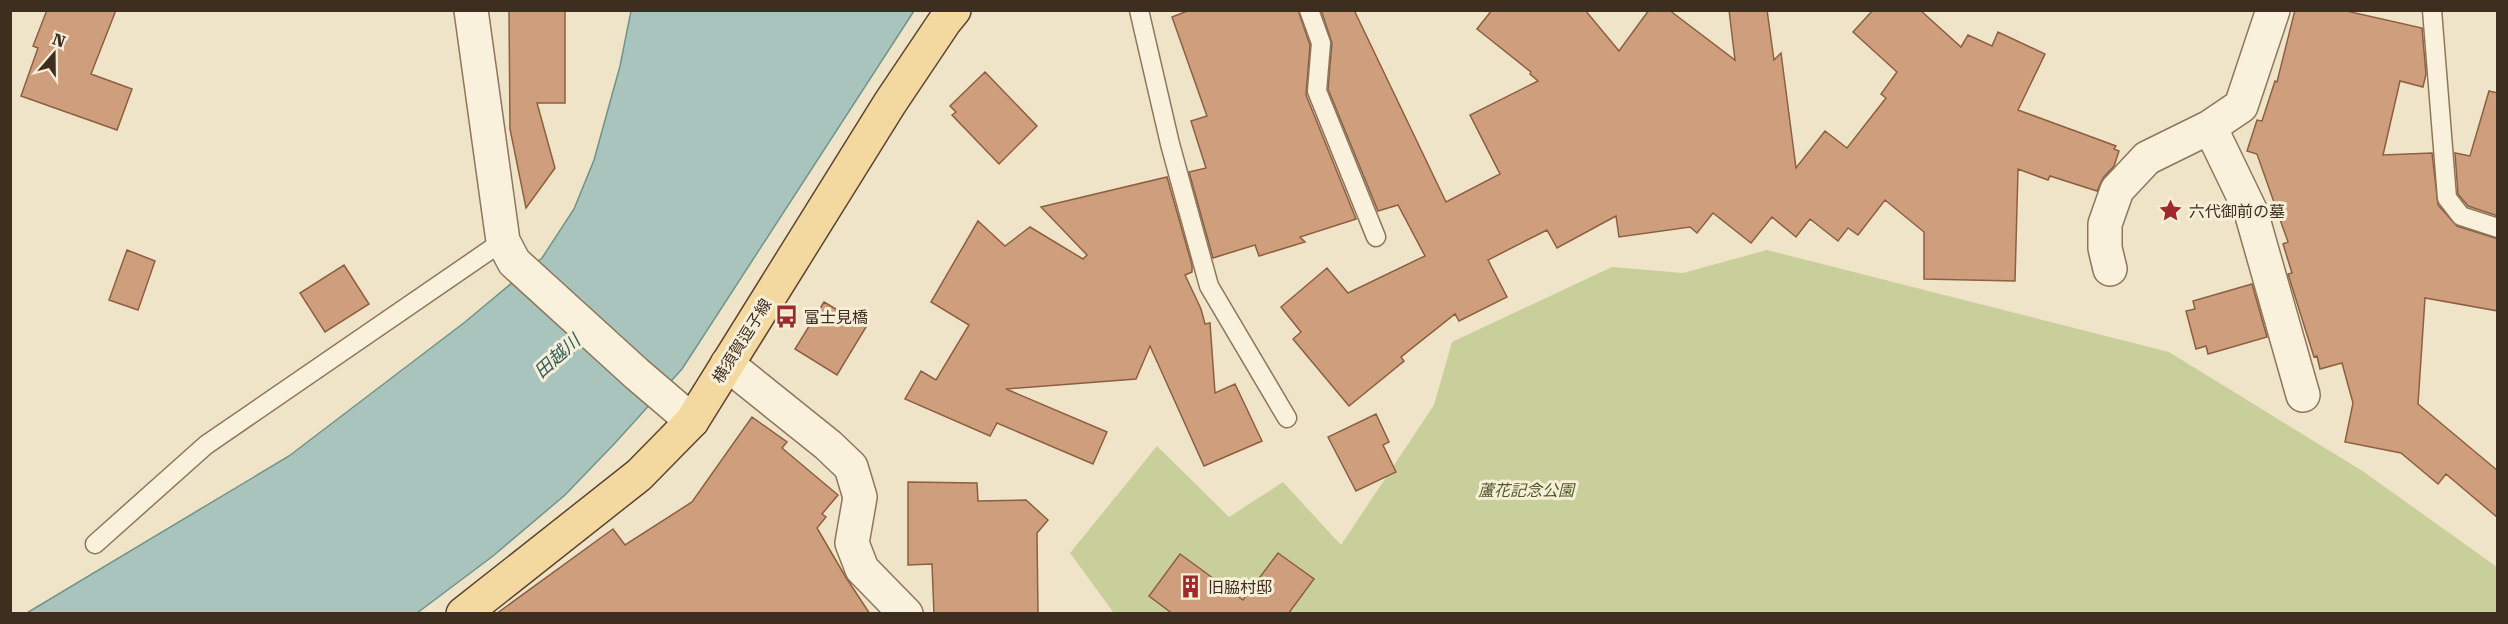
<svg xmlns="http://www.w3.org/2000/svg" width="2508" height="624" font-family="'Roboto Serif','Noto Sans JP',serif">
  <style>
    .green { fill: #c9cf9b }
    .water { fill: #a9c4bc; stroke: #6f938a; stroke-width: 1.5 }
    .building { fill: #cf9f7d; stroke: #8d5f41; stroke-width: 1.5 }
    .lines { fill: none; stroke-linecap: round; stroke-linejoin: round }
    .service-casing { stroke: #8d765c; stroke-width: 21 }
    .minor-casing { stroke: #8d765c; stroke-width: 36 }
    .primary-casing { stroke: #5b4430; stroke-width: 36 }
    .service { stroke: #faf1dc; stroke-width: 18 }
    .minor { stroke: #faf1dc; stroke-width: 33 }
    .primary { stroke: #f3d9a0; stroke-width: 33 }
    .labels { text-anchor: middle; dominant-baseline: central; stroke-width: 6; stroke-linejoin: round; paint-order: stroke }
    .poi-label { font-size: 16px; fill: #3d2e20; stroke: #f7eed8; text-anchor: start }
    .street-label { font-size: 16px; fill: #3d2e20; stroke: #f7eed8 }
    .park-label { font-size: 16px; font-style: italic; fill: #4d5a26; stroke: #f7eed8 }
    .water-label { font-size: 18px; font-style: italic; fill: #2f5d5a; stroke: #f7eed8 }
  </style>
  <rect width="100%" height="100%" fill="#f0e4c8"/>
  <!-- green -->
  <path class="green" d="M1767 250 2169 352 2364 472 2497 567 2498 613 1112 614 1113 612 1070 553 1157 446 1229 517 1283 482 1341 545 1434 405 1452 342 1612 267 1683 273Z"/>
  <!-- water -->
  <path class="water" d="M631 11H914L682 369 615 443 565 495 493 556 417 613 25 614 289 456 465 322 542 258 574 209 594 160 620 66Z"/>
  <!-- building -->
  <path class="building" d="M47 10H116L91 74 132 89 117 130 21 96 38 48 33 46Z
    M509 10H565V103H537L555 168 526 208 510 129Z
    M1190 10H1298L1310 45 1306 95 1356 219 1300 237 1305 242 1259 256 1255 245 1213 258 1189 172 1206 168 1191 121 1207 116 1172 17Z
    M1321 10H1354L1446 202 1500 174 1470 115 1538 81 1530 74 1531 72 1477 29 1492 10H1585L1619 51 1649 10H1669L1735 60 1729 10H1767L1774 60 1781 53 1796 168 1825 131 1847 148 1886 98 1881 94 1897 72 1853 32 1873 10H1920L1961 47 1968 35 1992 46 1998 32 2045 54 2018 110 2116 146 2114 149 2119 151 2114 166 2103 178 2097 191 2050 176 2048 180 2018 169 2015 281 1924 279V232L1885 200 1858 235 1848 228 1838 241 1810 219 1796 237 1772 217 1751 243 1713 213 1697 233 1690 227 1619 237 1616 216 1557 248 1547 230 1488 260 1507 297 1459 321 1455 314 1401 357 1404 361 1349 406 1293 339 1301 332 1281 307 1327 268 1348 293 1425 256 1398 205 1378 211 1328 89 1332 43Z
    M2295 10H2342L2422 28 2426 74 2423 87 2400 81 2383 155 2432 153 2438 205 2457 226 2498 239V311L2425 298 2418 404 2498 471V518L2446 474 2438 484 2401 453 2345 442 2353 403 2342 363 2320 369 2317 356 2314 357 2288 274 2292 273 2283 244 2288 242 2257 154 2247 151 2257 120 2262 121 2275 81 2277 82Z
    M985 72 1037 126 999 164 952 115 956 112 950 106Z
    M2489 91 2498 93V216L2468 206 2458 194 2455 153 2470 156Z
    M1167 177 1192 265V272L1185 275 1201 309 1205 324 1210 323 1215 393 1235 384 1262 441 1204 466 1150 346 1136 379 1006 389 1107 432 1093 464 997 423 990 436 905 399 921 371 936 380 969 325 931 302 978 221 1005 246 1030 227 1083 259 1087 255 1041 207Z
    M127 250 155 261 138 310 109 300Z
    M344 265 369 304 325 332 300 293Z
    M2252 284 2267 337 2208 354 2206 346 2196 349 2186 311 2195 309 2193 301Z
    M824 302 866 327 837 375 795 349Z
    M1376 414 1389 442 1383 445 1396 472 1356 491 1328 437Z
    M752 417 787 442 782 448 838 495 822 514 826 517 817 528 845 576 870 614H496L613 529 625 545 692 502Z
    M908 482 977 483 978 501 1026 500 1048 520 1037 533 1038 614H934L932 564 908 565Z
    M1278 553 1314 579 1288 614H1173L1149 596 1180 554 1243 600Z"/>
  <g class="lines">
    <defs>
      <path id="service" d="M1139 10 1170 144 1209 286 1287 418
        M1309 10 1321 43 1317 91 1376 237
        M2432 10 2447 198 2461 216 2498 228
        M95 544 206 445 503 241"/>
      <path id="minor" d="M471 10 503 241 514 262 637 374 692 421
        M2210 127 2251 212 2303 395
        M2110 269 2105 248V224L2117 190 2147 158 2210 127 2241 106 2273 10
        M727 364 828 445 851 467 860 497 852 543 862 569 906 614"/>
      <path id="primary" d="M463 614 639 475 692 421 890 103 945 21 954 10"/>
    </defs>
    <!-- service casing -->
    <use href="#service" class="service-casing"/>
    <!-- minor casing -->
    <use href="#minor" class="minor-casing"/>
    <!-- primary casing -->
    <use href="#primary" class="primary-casing"/>
    <!-- service -->
    <use href="#service" class="service"/>
    <!-- minor -->
    <use href="#minor" class="minor"/>
    <!-- primary -->
    <use href="#primary" class="primary"/>
  </g>
  <!-- icons -->
  <defs>
    <symbol id="sight-bare" viewBox="-9 -9 18 18"><path d="M0-6L1.8-2.2L6-1.7L2.9 1.2L3.7 5.4L0 3.3L-3.7 5.4L-2.9 1.2L-6-1.7L-1.8-2.2Z" fill="#9e2a2b" stroke="#f7eed8" stroke-width="2.5" paint-order="stroke"/></symbol>
    <symbol id="bus-bare" viewBox="-9 -9 18 18"><path d="M-5-6H5V4H4V6H2V4H-2V6H-4V4H-5ZM-3.5-4V0h7V-4ZM-3.5 1.2v1.5H-2V1.2ZM2 1.2v1.5H3.5V1.2Z" fill="#9e2a2b" stroke="#f7eed8" stroke-width="2.5" paint-order="stroke"/></symbol>
    <symbol id="building-bare" viewBox="-9 -9 18 18"><path d="M-4-6H4V6H1V3H-1V6H-4ZM-2.5-4.3h1.7v1.8h-1.7ZM.8-4.3h1.7v1.8H.8ZM-2.5-1h1.7V.8h-1.7ZM.8-1h1.7V.8H.8Z" fill="#9e2a2b" stroke="#f7eed8" stroke-width="2.5" paint-order="stroke"/></symbol>
  </defs>
  <g fill-rule="evenodd">
    <use href="#sight-bare" x="2154" y="194" width="33" height="33"/>
    <use href="#bus-bare" x="770" y="300" width="33" height="33"/>
    <use href="#building-bare" x="1174" y="570" width="33" height="33"/>
  </g>
  <g class="labels">
    <!-- poi labels -->
    <g class="poi-label">
      <text x="2189" y="211">六代御前の墓</text>
      <text x="804" y="317">富士見橋</text>
      <text x="1208" y="587">旧脇村邸</text>
    </g>
    <!-- street labels -->
    <g class="street-label">
      <text transform="translate(742 341) rotate(-58)">横須賀逗子線</text>
    </g>
    <!-- park labels -->
    <g class="park-label">
      <text x="1526" y="490">蘆花記念公園</text>
    </g>
    <!-- water labels -->
    <g class="water-label">
      <text transform="translate(557 356) rotate(-42)">田越川</text>
    </g>
  </g>
  <!-- border -->
  <rect width="2508" height="624" fill="none" stroke="#3d2e20" stroke-width="24"/>
  <!-- north arrow -->
  <g transform="translate(54 54) rotate(20)" stroke="#f7eed8" stroke-width="4.5" paint-order="stroke">
  <path d="M0-4.5L10 22L0 15L-10 22Z" fill="#3d2e20"/>
  <text y="-9" font-size="16" font-weight="bold" text-anchor="middle" fill="#3d2e20">N</text>
  </g>
</svg>
